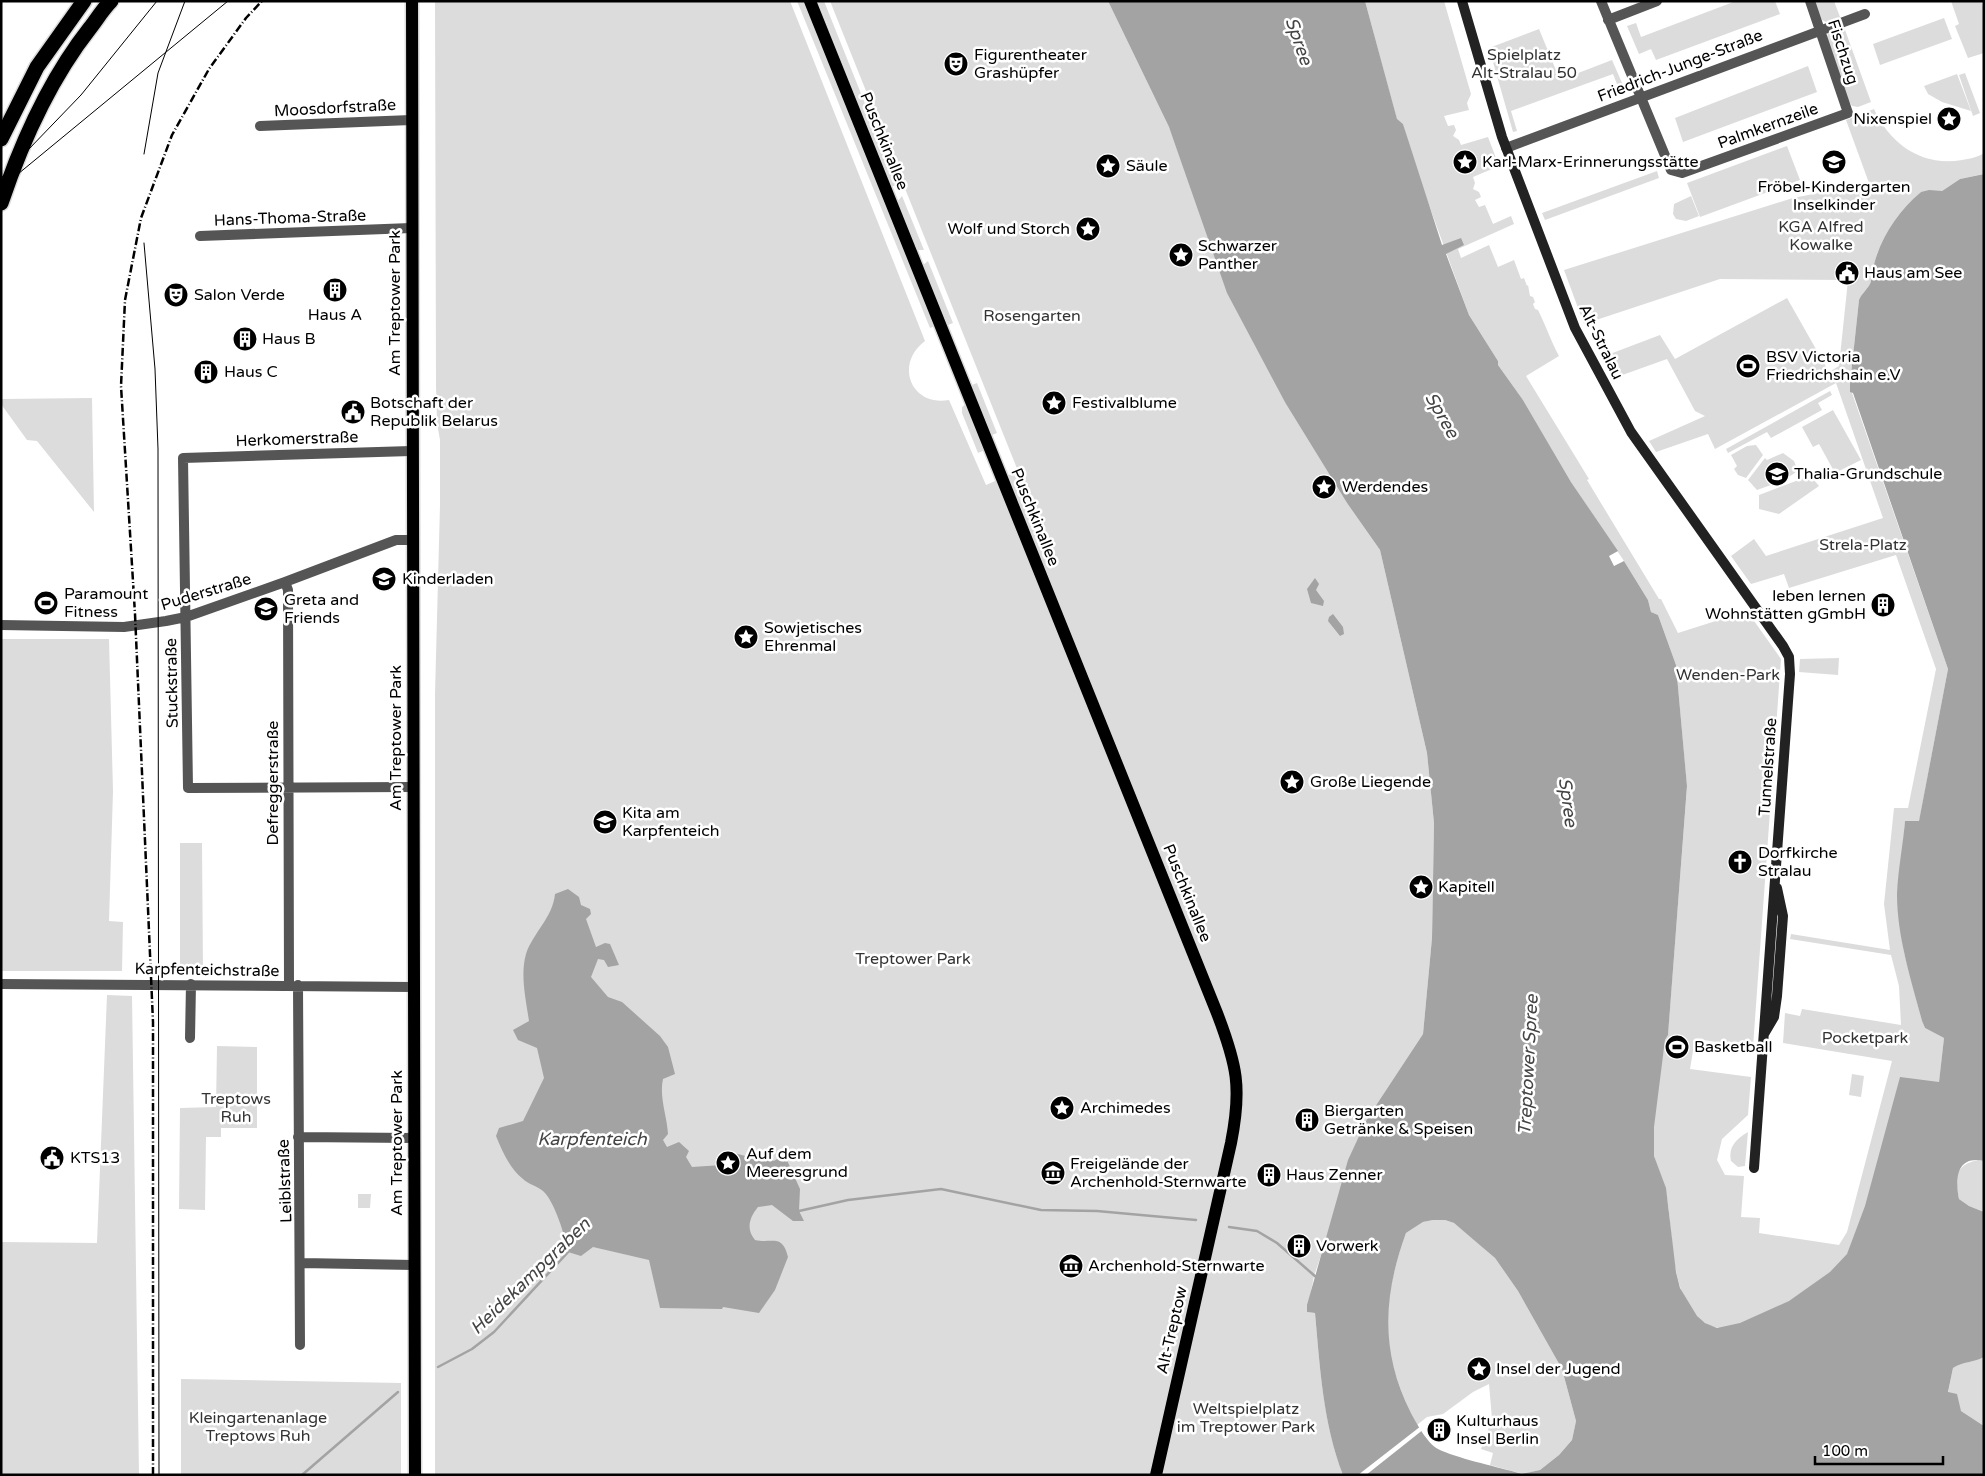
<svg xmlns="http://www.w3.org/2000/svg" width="1985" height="1476" font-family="'Varela Round',sans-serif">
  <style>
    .green { fill: #dcdcdc }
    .water { fill: #a3a3a3; fill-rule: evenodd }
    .pier { fill: #fff }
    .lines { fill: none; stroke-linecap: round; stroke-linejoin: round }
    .stream { stroke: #a3a3a3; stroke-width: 2.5 }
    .primary-casing { stroke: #dbdbdb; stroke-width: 15 }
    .highway-casing { stroke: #dbdbdb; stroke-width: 18 }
    .street { stroke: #555; stroke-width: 10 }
    .secondary { stroke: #222; stroke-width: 10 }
    .primary { stroke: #000; stroke-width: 12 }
    .highway { stroke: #000; stroke-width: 15 }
    .tram { stroke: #000; stroke-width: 1 }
    .rail { stroke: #000; stroke-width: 2.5; stroke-dasharray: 8 2.5 1 2.5; stroke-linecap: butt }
    .labels { text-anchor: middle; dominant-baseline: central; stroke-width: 5; stroke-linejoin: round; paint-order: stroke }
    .street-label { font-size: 16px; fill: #000; stroke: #fff }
    .poi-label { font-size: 16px; fill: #000; stroke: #fff; text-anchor: start }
    .park-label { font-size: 16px; fill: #333; stroke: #fff }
    .water-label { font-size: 18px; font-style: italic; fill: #444; stroke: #fff }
  </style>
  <rect width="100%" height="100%" fill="#fff"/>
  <!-- green -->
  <path class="green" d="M435 1H790L925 341C894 364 911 407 949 400L986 485 1018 471 830 1H1108L1169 127 1286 404 1347 503 1380 550 1427 753 1434 823 1432 938 1423 1034 1367 1119 1314 1276 1307 1312 1315 1313C1320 1368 1323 1422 1343 1475H435V694L440 505V440L437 423 436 386Z
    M797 1H805L935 326 930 328Z
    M818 1H824L898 186H892Z
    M1365 1H1444L1471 94 1467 103 1469 110 1444 116 1448 126 1454 125 1456 130 1453 136 1459 140 1461 145 1488 137 1499 166 1473 177 1475 183 1473 189 1479 192 1481 197 1475 200 1479 207 1485 205 1493 224 1511 216 1514 224 1458 249 1461 258 1489 245 1498 267 1514 260 1521 279 1524 278 1527 286 1528 285 1530 296 1533 297 1535 302 1533 304 1535 309 1538 310C1547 328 1550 339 1559 356L1526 376 1589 479 1587 480 1659 599H1661L1678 633 1747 611 1781 659 1753 1047 1695 1039 1690 1069 1751 1077 1748 1115 1722 1139 1717 1160 1725 1175 1744 1176 1741 1217 1760 1218 1759 1233 1839 1245 1847 1232 1892 1061 1783 1043 1785 1013 1800 1016 1802 1009 1901 1025 1899 986 1891 955 1790 939 1791 934 1890 950 1884 904 1894 808H1908L1936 669 1896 555 1789 588 1784 574 1751 584 1731 556 1754 539 1766 556 1883 518 1836 383 1715 449 1708 434 1656 452 1649 441 1705 416 1695 411 1667 359 1614 378 1602 357 1660 335 1675 359 1787 298 1829 372 1839 366 1848 280 1720 279 1584 324 1564 270 1793 198 1869 183 1846 120 1874 109C1890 144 1922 167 1962 160 1969 159 1978 157 1984 153L1983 174 1960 179 1942 191 1921 192C1895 213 1874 248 1871 281 1870 287 1861 294 1859 300L1850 384 1851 390 1948 669 1919 822 1905 821 1898 912 1904 952 1922 1021 1925 1028 1944 1038 1939 1083 1900 1078C1892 1112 1882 1146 1873 1180 1867 1202 1861 1227 1851 1248 1837 1275 1792 1302 1765 1313 1749 1319 1728 1333 1711 1326 1666 1307 1675 1227 1665 1188 1663 1177 1656 1167 1654 1156 1650 1128 1661 1069 1665 1040L1668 1034 1687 787 1676 665 1658 615 1651 612 1648 600 1624 561 1571 482 1523 400 1498 365V361L1469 315 1414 164 1403 124 1397 120Z
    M1736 1H1775L1780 14 1656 60 1651 49 1639 54 1627 26 1636 23 1641 37Z
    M1814 1H1834L1840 17 1838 20 1830 24 1822 20Z
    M1951 1H1981L1984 9V53L1968 58 1955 26 1959 24Z
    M1944 18 1952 39 1880 65 1873 44Z
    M1844 27 1871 102 1858 107 1852 106 1848 100 1827 37 1828 33Z
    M1539 29 1560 80 1612 60 1626 92 1621 94 1613 74 1511 111 1517 131 1513 132 1489 48Z
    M1808 66 1817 92 1683 142 1675 118Z
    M1965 73 1980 113 1973 116 1959 75Z
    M1957 74 1971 111 1942 102 1928 94 1924 86Z
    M1787 146 1800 180 1700 217 1687 183Z
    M1657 171 1659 178 1545 220 1542 213Z
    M902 196 924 250H917L898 201Z
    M1691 196 1699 216 1686 221 1676 219 1673 214 1674 204Z
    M928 261 953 323 948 325 923 265Z
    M977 383 997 433 992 435 972 385Z
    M1830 391 1832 395 1818 403 1822 410 1771 438 1767 432 1728 453 1726 449Z
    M92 398 94 512 37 441 27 440 1 404 2 399Z
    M966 404 985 450 978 453 962 413V407Z
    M1833 410 1861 460 1835 473 1819 444 1813 447 1802 427Z
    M1756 445 1763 455 1746 478 1738 475 1734 469 1737 466 1731 455 1747 446Z
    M1783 453 1794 461 1798 471 1782 481 1757 490 1748 480 1765 458 1767 460Z
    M1804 478 1814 480 1819 486 1779 514 1759 509V495Z
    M1 639H109L113 791 109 921 123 922 122 971H1Z
    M1839 658 1838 675 1799 672 1800 659Z
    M180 843H202L203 972H180Z
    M107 995 132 996 139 1475H1V1242L97 1243Z
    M217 1046 257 1047V1128H221V1137H206L205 1210 179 1209 180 1108 216 1107Z
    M1852 1074 1864 1076 1861 1097 1849 1095Z
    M1748 1132 1745 1166 1738 1167 1731 1161C1728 1147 1736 1139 1748 1132Z
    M1978 1160 1984 1161V1212L1969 1206 1959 1199C1955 1179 1954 1165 1978 1160Z
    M358 1194H371L370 1208H358Z
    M1433 1220H1445L1454 1223 1474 1239 1495 1258 1518 1291 1562 1369 1576 1421 1572 1440 1559 1455 1540 1470 1523 1474 1490 1465 1493 1453 1481 1449 1492 1419 1489 1384 1473 1392 1443 1414 1427 1417 1417 1425C1402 1396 1389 1364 1387 1331 1385 1302 1396 1260 1406 1233L1423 1222Z
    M1984 1357V1426L1961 1411 1948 1393 1953 1368C1964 1361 1973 1363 1984 1357Z
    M181 1379 401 1383V1475H181Z"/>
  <!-- water -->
  <path class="water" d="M1108 1H1365L1397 119 1403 124 1442 245 1461 238 1464 245 1446 254 1469 315 1498 361V365L1523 400 1571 482 1618 551 1609 556 1614 566 1624 561 1648 600 1651 612 1658 615 1676 665 1687 786 1668 1035 1665 1040 1654 1127V1156L1666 1188 1676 1272 1680 1288 1697 1316 1705 1323 1717 1328 1740 1323 1789 1301 1830 1272 1847 1254 1865 1206 1900 1077 1939 1082 1944 1038 1925 1028 1922 1021C1911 979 1897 937 1897 894 1898 870 1903 845 1905 821H1919L1948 669 1853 393 1850 392V384L1859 300C1861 294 1870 287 1871 281 1874 248 1895 213 1921 192L1929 190 1942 191 1960 179 1984 174V1161C1956 1155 1955 1180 1959 1199L1969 1206 1984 1212V1357C1973 1363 1964 1361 1953 1368L1948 1392 1957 1394 1961 1411 1984 1426V1475H1343C1323 1423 1320 1368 1315 1313L1307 1312V1305L1348 1160 1367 1119 1423 1034 1432 938 1434 823 1427 753 1380 550 1347 503 1286 404 1227 293 1169 127ZM1433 1220H1445L1454 1223 1495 1258 1518 1291 1562 1369 1576 1421 1572 1440 1559 1455 1540 1470 1522 1474 1515 1472C1494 1466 1456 1458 1438 1449 1427 1443 1417 1424 1411 1413 1380 1352 1383 1296 1406 1233L1423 1222Z
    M1315 578 1319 584 1316 590 1324 601 1323 606 1311 603 1307 589Z
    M1333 614 1343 627 1344 634 1340 636 1328 621 1329 617Z
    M568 889 579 897 581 905 590 909 591 914 586 919 596 947 605 943 610 944 619 965 608 967 604 960 598 959 591 977 608 997 622 1002 660 1036 668 1047 675 1074 663 1079C659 1097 667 1116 668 1134L663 1140 667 1147 679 1142 689 1151 686 1157 692 1167 722 1165 727 1154 734 1153 753 1158 767 1151V1157L774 1161 780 1157 786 1158 800 1189 799 1211 804 1221H793L772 1205 758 1207C749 1218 746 1229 755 1240 772 1244 782 1233 788 1257L775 1290 759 1313 723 1307 722 1309 660 1308 649 1260 593 1247 581 1256 568 1252C565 1236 555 1202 543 1191 537 1186 528 1184 523 1179 510 1169 502 1151 496 1136L499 1128 523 1121 544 1078 537 1048 518 1040 513 1030 529 1021C526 1000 520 975 526 954 533 933 553 917 555 894Z"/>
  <!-- pier -->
  <path class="pier" d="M1421 1426 1424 1429 1366 1475H1358Z"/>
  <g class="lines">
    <!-- stream -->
    <path class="stream" d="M796 1210 799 1211 848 1200 941 1189 1041 1210 1097 1211 1196 1220
      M1229 1227 1257 1231 1277 1243 1316 1277
      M438 1367 472 1349 494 1332 570 1250
      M302 1475 398 1392"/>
    <defs>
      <path id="primary" d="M412 1 415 1475
        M810 1 1217 1013C1237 1065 1242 1088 1231 1143L1156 1475"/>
      <path id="highway" d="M1 139 37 67 84 1
        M1 203C22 141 49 80 90 28 97 19 103 9 111 1"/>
    </defs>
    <!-- primary casing -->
    <use href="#primary" class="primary-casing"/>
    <!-- highway casing -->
    <use href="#highway" class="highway-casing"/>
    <!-- street -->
    <path class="street" d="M1601 1 1671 170 1682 173 1848 113 1810 1
      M1608 20 1657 1
      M260 126 411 120
      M1506 148 1865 14
      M200 236 411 228
      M411 451 183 458 188 788 412 787
      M285 582 288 590 289 985
      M1 625 124 627 166 621 186 617 285 582 396 540H412
      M1 984 413 987
      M298 985 300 1345
      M190 1038 191 984
      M298 1137 413 1138
      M301 1263 414 1265"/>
    <!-- secondary -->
    <path class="secondary" d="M1462 1 1502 137 1575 328 1631 432 1783 646 1789 657 1790 674 1754 1168
      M1764 1034 1774 1017 1777 996 1783 916 1777 888"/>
    <!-- primary -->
    <use href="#primary" class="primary"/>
    <!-- highway -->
    <use href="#highway" class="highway"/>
    <!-- tram -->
    <path class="tram" d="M144 154 158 73 185 1
      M1 178 81 95 157 1
      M1 188 228 1
      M144 243 155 369 158 449 159 1475"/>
    <!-- rail -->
    <path class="rail" d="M153 1475V1022L135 614 121 386 125 300 141 218 172 135 209 69 246 18 262 1"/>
  </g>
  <!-- icons -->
  <defs>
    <symbol id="theatre-disc" viewBox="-11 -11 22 22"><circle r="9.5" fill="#000" stroke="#fff"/><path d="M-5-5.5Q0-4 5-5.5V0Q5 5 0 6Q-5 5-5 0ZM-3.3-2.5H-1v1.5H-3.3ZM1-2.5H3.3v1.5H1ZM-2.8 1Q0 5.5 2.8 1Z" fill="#fff"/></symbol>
    <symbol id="sight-disc" viewBox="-11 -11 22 22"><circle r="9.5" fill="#000" stroke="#fff"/><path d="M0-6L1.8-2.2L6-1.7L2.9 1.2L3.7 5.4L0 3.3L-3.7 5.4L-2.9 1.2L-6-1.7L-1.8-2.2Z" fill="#fff"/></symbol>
    <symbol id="school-disc" viewBox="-11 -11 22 22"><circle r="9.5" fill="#000" stroke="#fff"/><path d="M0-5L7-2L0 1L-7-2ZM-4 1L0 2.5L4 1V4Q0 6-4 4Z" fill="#fff"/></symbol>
    <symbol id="civic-disc" viewBox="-11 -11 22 22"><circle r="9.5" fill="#000" stroke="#fff"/><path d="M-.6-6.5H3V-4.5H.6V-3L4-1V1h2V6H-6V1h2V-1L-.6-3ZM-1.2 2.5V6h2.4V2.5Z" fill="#fff"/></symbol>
    <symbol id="building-disc" viewBox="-11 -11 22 22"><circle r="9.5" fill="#000" stroke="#fff"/><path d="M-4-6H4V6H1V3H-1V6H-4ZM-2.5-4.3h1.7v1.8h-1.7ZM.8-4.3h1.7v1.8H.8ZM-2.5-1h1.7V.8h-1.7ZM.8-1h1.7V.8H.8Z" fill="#fff"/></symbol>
    <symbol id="stadium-disc" viewBox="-11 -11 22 22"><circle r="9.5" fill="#000" stroke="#fff"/><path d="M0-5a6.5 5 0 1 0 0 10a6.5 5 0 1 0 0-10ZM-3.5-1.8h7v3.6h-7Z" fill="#fff"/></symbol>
    <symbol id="church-disc" viewBox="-11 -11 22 22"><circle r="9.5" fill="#000" stroke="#fff"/><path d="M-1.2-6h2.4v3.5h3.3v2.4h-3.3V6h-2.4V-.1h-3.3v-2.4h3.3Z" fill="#fff"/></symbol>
    <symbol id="museum-disc" viewBox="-11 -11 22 22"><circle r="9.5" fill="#000" stroke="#fff"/><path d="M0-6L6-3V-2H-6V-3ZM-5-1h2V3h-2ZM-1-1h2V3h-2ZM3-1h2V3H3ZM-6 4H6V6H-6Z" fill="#fff"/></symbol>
  </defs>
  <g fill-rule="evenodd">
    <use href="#theatre-disc" x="942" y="50" width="28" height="28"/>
    <use href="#sight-disc" x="1935" y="105" width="28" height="28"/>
    <use href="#sight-disc" x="1451" y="148" width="28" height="28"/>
    <use href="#school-disc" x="1820" y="148" width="28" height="28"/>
    <use href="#sight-disc" x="1094" y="152" width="28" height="28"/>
    <use href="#sight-disc" x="1074" y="215" width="28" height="28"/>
    <use href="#sight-disc" x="1167" y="241" width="28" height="28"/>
    <use href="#civic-disc" x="1833" y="259" width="28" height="28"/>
    <use href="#building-disc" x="321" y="276" width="28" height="28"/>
    <use href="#theatre-disc" x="162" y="281" width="28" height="28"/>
    <use href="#building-disc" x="231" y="325" width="28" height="28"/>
    <use href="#stadium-disc" x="1734" y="352" width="28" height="28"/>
    <use href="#building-disc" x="192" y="358" width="28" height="28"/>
    <use href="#sight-disc" x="1040" y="389" width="28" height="28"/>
    <use href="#civic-disc" x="339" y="398" width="28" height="28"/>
    <use href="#school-disc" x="1763" y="460" width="28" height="28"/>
    <use href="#sight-disc" x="1310" y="473" width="28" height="28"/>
    <use href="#school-disc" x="370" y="565" width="28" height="28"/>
    <use href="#stadium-disc" x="32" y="589" width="28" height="28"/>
    <use href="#building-disc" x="1869" y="591" width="28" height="28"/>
    <use href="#school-disc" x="252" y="595" width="28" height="28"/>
    <use href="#sight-disc" x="732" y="623" width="28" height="28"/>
    <use href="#sight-disc" x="1278" y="768" width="28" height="28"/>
    <use href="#school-disc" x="591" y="808" width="28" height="28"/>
    <use href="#church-disc" x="1726" y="848" width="28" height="28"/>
    <use href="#sight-disc" x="1407" y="873" width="28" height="28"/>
    <use href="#stadium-disc" x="1663" y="1033" width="28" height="28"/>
    <use href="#sight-disc" x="1048" y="1094" width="28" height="28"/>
    <use href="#building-disc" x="1293" y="1106" width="28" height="28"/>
    <use href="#civic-disc" x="38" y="1144" width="28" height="28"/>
    <use href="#sight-disc" x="714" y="1149" width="28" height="28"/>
    <use href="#museum-disc" x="1039" y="1159" width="28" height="28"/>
    <use href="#building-disc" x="1255" y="1161" width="28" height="28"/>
    <use href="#building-disc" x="1285" y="1232" width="28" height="28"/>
    <use href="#museum-disc" x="1057" y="1252" width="28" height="28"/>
    <use href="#sight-disc" x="1465" y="1355" width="28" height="28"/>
    <use href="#building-disc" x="1425" y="1416" width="28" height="28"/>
  </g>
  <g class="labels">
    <!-- street labels -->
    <g class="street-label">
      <text transform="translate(1843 52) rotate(72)">Fischzug</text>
      <text transform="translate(1680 66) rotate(-21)">Friedrich-Junge-Straße</text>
      <text transform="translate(335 108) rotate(-3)">Moosdorfstraße</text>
      <text transform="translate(1768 126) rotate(-20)">Palmkernzeile</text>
      <text transform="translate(884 141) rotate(68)">Puschkinallee</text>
      <text transform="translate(290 218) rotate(-2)">Hans-Thoma-Straße</text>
      <text transform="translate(395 303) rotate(-90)">Am Treptower Park</text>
      <text transform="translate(1601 342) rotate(64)">Alt-Stralau</text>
      <text transform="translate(297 439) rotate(-2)">Herkomerstraße</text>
      <text transform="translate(1035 517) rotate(68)">Puschkinallee</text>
      <text transform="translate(206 592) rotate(-17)">Puderstraße</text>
      <text transform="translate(172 683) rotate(-91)">Stuckstraße</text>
      <text transform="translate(396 738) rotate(-90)">Am Treptower Park</text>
      <text transform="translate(1768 767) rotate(-86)">Tunnelstraße</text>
      <text transform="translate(273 783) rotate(-90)">Defreggerstraße</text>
      <text transform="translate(1187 893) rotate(68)">Puschkinallee</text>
      <text transform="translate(207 970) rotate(1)">Karpfenteichstraße</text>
      <text transform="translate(397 1143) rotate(-90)">Am Treptower Park</text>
      <text transform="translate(285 1181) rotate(-92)">Leiblstraße</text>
      <text transform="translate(1172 1330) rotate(-77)">Alt-Treptow</text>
    </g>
    <!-- poi labels -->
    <g class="poi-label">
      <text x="974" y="55">Figurentheater<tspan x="974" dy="18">Grashüpfer</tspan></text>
      <text x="1932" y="119" text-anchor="end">Nixenspiel</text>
      <text x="1482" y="162">Karl-Marx-Erinnerungsstätte</text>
      <text x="1126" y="166">Säule</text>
      <text x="1834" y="187" text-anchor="middle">Fröbel-Kindergarten<tspan x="1834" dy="18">Inselkinder</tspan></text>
      <text x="1070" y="229" text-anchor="end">Wolf und Storch</text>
      <text x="1198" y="246">Schwarzer<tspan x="1198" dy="18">Panther</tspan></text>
      <text x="1864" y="273">Haus am See</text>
      <text x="194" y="295">Salon Verde</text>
      <text x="335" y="315" text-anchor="middle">Haus A</text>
      <text x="262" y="339">Haus B</text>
      <text x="1766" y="357">BSV Victoria<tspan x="1766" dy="18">Friedrichshain e.V</tspan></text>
      <text x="224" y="372">Haus C</text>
      <text x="370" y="403">Botschaft der<tspan x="370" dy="18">Republik Belarus</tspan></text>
      <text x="1072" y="403">Festivalblume</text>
      <text x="1794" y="474">Thalia-Grundschule</text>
      <text x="1342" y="487">Werdendes</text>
      <text x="402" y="579">Kinderladen</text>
      <text x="64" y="594">Paramount<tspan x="64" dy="18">Fitness</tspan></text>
      <text x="1866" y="596" text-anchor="end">leben lernen<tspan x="1866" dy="18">Wohnstätten gGmbH</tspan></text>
      <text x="284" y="600">Greta and<tspan x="284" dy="18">Friends</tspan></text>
      <text x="764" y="628">Sowjetisches<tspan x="764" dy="18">Ehrenmal</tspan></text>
      <text x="1310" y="782">Große Liegende</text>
      <text x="622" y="813">Kita am<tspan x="622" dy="18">Karpfenteich</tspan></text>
      <text x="1758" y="853">Dorfkirche<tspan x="1758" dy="18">Stralau</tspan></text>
      <text x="1438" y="887">Kapitell</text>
      <text x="1694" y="1047">Basketball</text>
      <text x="1080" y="1108">Archimedes</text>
      <text x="1324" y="1111">Biergarten<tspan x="1324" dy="18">Getränke &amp; Speisen</tspan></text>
      <text x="746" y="1154">Auf dem<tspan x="746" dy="18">Meeresgrund</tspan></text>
      <text x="70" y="1158">KTS13</text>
      <text x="1070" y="1164">Freigelände der<tspan x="1070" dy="18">Archenhold-Sternwarte</tspan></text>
      <text x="1286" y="1175">Haus Zenner</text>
      <text x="1316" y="1246">Vorwerk</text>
      <text x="1088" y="1266">Archenhold-Sternwarte</text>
      <text x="1496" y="1369">Insel der Jugend</text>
      <text x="1456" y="1421">Kulturhaus<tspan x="1456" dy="18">Insel Berlin</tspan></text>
    </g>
    <!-- park labels -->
    <g class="park-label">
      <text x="1524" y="55">Spielplatz<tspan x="1524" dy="18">Alt-Stralau 50</tspan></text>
      <text x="1821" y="227">KGA Alfred<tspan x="1821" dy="18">Kowalke</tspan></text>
      <text x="1032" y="316">Rosengarten</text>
      <text x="1863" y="545">Strela-Platz</text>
      <text x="1728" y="675">Wenden-Park</text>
      <text x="913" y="959">Treptower Park</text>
      <text x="1865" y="1038">Pocketpark</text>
      <text x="236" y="1099">Treptows<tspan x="236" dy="18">Ruh</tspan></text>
      <text x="1246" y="1409">Weltspielplatz<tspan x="1246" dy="18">im Treptower Park</tspan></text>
      <text x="258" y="1418">Kleingartenanlage<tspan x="258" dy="18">Treptows Ruh</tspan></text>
    </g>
    <!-- water labels -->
    <g class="water-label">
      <text transform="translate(1299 41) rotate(71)">Spree</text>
      <text transform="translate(1442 415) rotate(60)">Spree</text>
      <text transform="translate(1568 802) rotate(82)">Spree</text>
      <text transform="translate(1528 1065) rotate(-87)">Treptower Spree</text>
      <text x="592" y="1139">Karpfenteich</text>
      <text transform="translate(530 1276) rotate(-44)">Heidekampgraben</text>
    </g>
  </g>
  <!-- border -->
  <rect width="1985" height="1476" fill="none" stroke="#000000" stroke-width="5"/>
  <!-- scale -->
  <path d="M1815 1456v8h128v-8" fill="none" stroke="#000000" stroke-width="2.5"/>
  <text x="1822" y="1456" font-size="15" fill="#000000" stroke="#ffffff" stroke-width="4" paint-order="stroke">100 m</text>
</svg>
